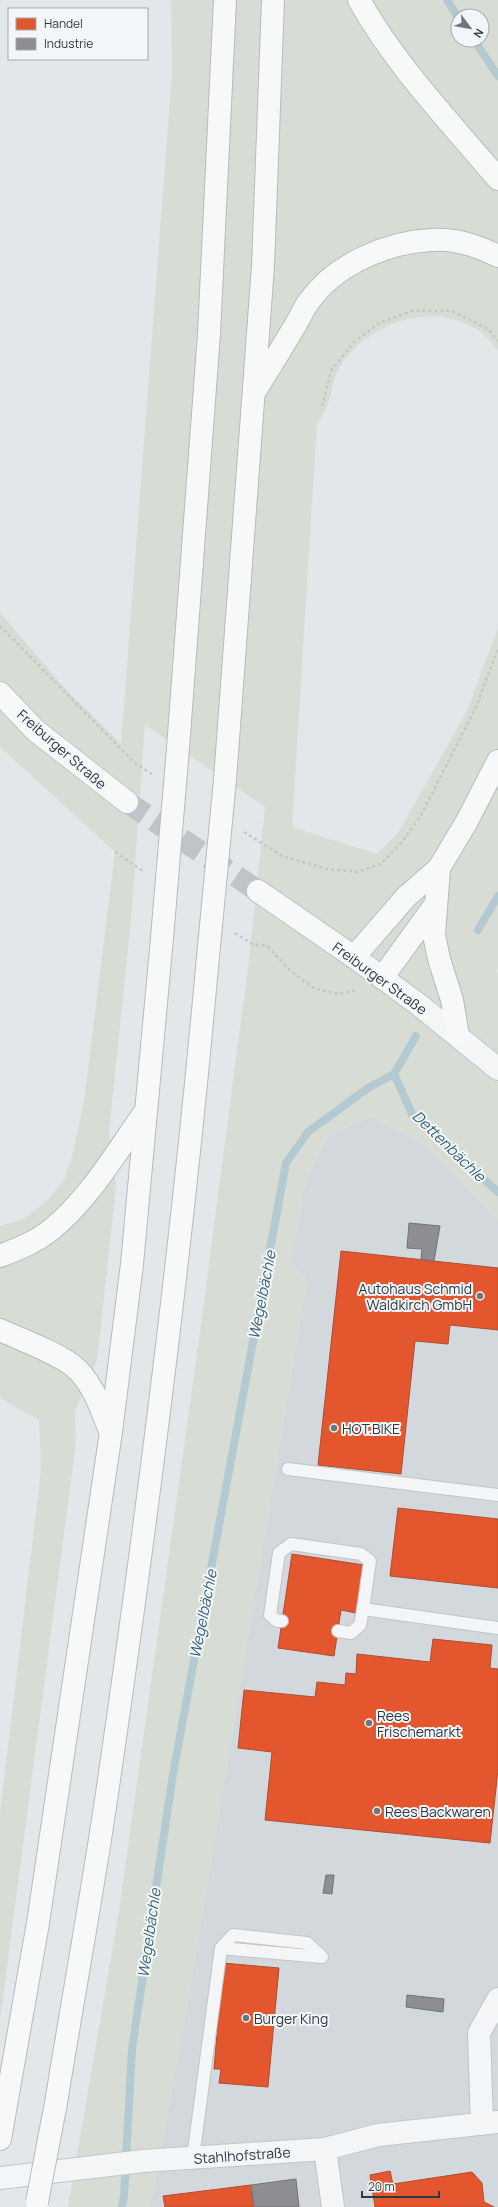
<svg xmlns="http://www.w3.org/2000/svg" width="498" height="2207" font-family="Manrope,sans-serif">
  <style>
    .built { fill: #d3d8dc }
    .green { fill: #d7ddd5; fill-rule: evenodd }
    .shops { fill: #e4572e; stroke: #ad4e34 }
    .industry { fill: #8d8d92; stroke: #70747a }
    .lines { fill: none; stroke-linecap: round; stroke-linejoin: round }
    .stream { stroke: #b4cad2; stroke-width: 8 }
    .secondary-tunnel { stroke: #bfc4c8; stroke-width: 22; stroke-dasharray: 22 11; stroke-linecap: butt }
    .service-casing { stroke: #c2c5c7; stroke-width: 14 }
    .minor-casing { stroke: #c2c5c7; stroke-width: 24 }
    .tertiary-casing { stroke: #c2c5c7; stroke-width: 24 }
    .secondary-casing { stroke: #c2c5c7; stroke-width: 24 }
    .trunk-casing { stroke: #b7bbbd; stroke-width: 24 }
    .path { stroke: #c4c7c7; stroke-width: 2.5; stroke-dasharray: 3 3; stroke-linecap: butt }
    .service { stroke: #f4f5f6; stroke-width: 12 }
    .minor { stroke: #f4f5f6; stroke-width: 22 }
    .tertiary { stroke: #f4f5f6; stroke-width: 22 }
    .secondary { stroke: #f7f8f8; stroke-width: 22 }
    .trunk { stroke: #f7f8f8; stroke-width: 22 }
    .trunk-bridge-casing { stroke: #b7bbbd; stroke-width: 24; stroke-linecap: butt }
    .trunk-bridge { stroke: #f7f8f8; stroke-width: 22 }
    .poi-dot { fill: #6c767c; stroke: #f3f6f8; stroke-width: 1.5 }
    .labels { text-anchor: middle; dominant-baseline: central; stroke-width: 4; stroke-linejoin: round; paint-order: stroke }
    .street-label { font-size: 14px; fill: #2c3942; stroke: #f3f6f8 }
    .poi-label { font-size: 14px; fill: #2c3942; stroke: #f3f6f8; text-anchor: start }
    .water-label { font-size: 15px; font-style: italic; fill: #386273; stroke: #f3f6f8 }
  </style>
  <rect width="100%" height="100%" fill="#e4e7e9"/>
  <!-- built -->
  <path class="built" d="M371 1116 421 1141 498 1219V2207H150L185 2018 307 1279 290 1264 305 1184 327 1137Z"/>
  <!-- green -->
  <path class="green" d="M171 0H498V350C493 345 487 337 481 332 436 299 367 322 340 367 329 386 332 406 317 423L292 827 377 854 398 833 466 713 498 628V967L496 971 498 974V1219L421 1141 371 1116 327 1137 305 1184 290 1264 307 1279 185 2018 150 2207H68L119 1911 198 1347 250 952 265 807 145 725 131 920 109 1132 116 1187 97 1361 75 1411 76 1443 0 2020V1813L41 1470 39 1420 0 1398V1226L23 1219 48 1200 64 1180 72 1157 84 1101 115 852 0 747V613L66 689 121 744 172 73ZM458 16H482V40H458Z"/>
  <!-- shops -->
  <path class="shops" d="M341 1251 498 1268V1330L450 1325 448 1344 415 1341 401 1474 318 1465Z
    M398 1508 498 1519V1588L390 1576Z
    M292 1554 364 1565 356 1613 341 1610 334 1656 278 1648Z
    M433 1639 492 1645 490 1668 498 1669V1770L490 1843 265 1820 272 1752 238 1748 244 1690 315 1697 317 1682 345 1685 346 1673 356 1674 357 1654 430 1662Z
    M223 1963 279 1968 268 2087 219 2083 221 2069H214Z
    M390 2171 393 2184 472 2172 482 2183 484 2202 494 2207H375L370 2175Z
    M251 2185 254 2207H165L163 2196Z"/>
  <!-- industry -->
  <path class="industry" d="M409 1223 440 1226 434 1261 421 1259 422 1249 407 1248Z
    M326 1875H334L332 1894 323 1893Z
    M407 1995 444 1999 443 2012 406 2007Z
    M296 2179 299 2207H254L251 2185Z"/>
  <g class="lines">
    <!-- stream -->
    <path class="stream" d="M447 0 458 17
      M474 40 498 76
      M478 930 498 896
      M394 1074 412 1114 498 1192
      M394 1074 416 1036
      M122 2207 124 2196 132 2049 173 1774 286 1163 308 1132 368 1088 394 1074"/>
    <!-- secondary-tunnel -->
    <path class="secondary-tunnel" d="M127 802 258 891"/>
    <defs>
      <path id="service" d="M288 1469 498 1495
        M282 1621H277L270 1615 279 1553 291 1544 361 1554 370 1561 363 1609 498 1628
        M338 1631 351 1633 360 1625 363 1609
        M221 1948 233 1935 307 1943 322 1957
        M193 2158 221 1948 322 1957"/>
      <path id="minor" d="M482 2124 479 2033 498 1999
        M325 2149 333 2207
        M0 2178 143 2161 325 2149 378 2135 498 2122"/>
      <path id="tertiary" d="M354 957 418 1004 498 1069"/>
      <path id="secondary" d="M0 693 35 730 127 802
        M258 891 354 957"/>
      <path id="trunk" d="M359 0C396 66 450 122 498 179
        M255 391C269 369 283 346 296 324 301 316 304 307 310 300 336 264 388 242 431 240 454 238 478 246 498 256
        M178 748 209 334 225 0
        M225 780 263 266 273 0
        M439 868 434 935 439 959 452 1000 458 1036
        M354 957 406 897 439 868 466 823 498 761
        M382 978 435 905
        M0 1256C18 1249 36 1242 52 1229 90 1198 117 1151 145 1112
        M0 1330C24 1341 51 1350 72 1365 92 1380 101 1409 110 1431
        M56 2103C72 2004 90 1906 105 1807 146 1528 182 1248 207 967
        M0 2139 38 1923 111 1432 132 1264 162 938"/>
    </defs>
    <!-- service casing -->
    <use href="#service" class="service-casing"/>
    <!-- minor casing -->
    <use href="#minor" class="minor-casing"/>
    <!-- tertiary casing -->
    <use href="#tertiary" class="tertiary-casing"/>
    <!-- secondary casing -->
    <use href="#secondary" class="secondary-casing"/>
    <!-- trunk casing -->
    <use href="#trunk" class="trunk-casing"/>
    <!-- path -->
    <path class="path" d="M322 406 331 371 354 342 381 322 412 311H452L488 329 498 341
      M0 626 136 764 152 774
      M244 832 282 856 327 869 358 872 382 863 402 842 420 817 476 707 498 648
      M115 852 143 871
      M235 933 252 944 267 946 291 971 315 989 339 994 357 990"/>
    <!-- service -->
    <use href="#service" class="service"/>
    <!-- minor -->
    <use href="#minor" class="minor"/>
    <!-- tertiary -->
    <use href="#tertiary" class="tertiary"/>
    <!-- secondary -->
    <use href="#secondary" class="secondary"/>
    <!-- trunk -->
    <use href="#trunk" class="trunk"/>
    <defs>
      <path id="trunk-bridge" d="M162 938 178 748
        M207 967 225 780
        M37 2202 56 2103"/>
    </defs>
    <!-- trunk-bridge casing -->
    <use href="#trunk-bridge" class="trunk-bridge-casing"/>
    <!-- trunk-bridge -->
    <use href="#trunk-bridge" class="trunk-bridge"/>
  </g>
  <!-- markers -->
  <g class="poi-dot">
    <circle cx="480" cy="1296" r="4"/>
    <circle cx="334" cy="1428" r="4"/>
    <circle cx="369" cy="1723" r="4"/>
    <circle cx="377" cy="1811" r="4"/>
    <circle cx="246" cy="2018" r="4"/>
  </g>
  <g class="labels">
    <!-- street labels -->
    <g class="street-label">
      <text transform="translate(62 749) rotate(41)">Freiburger Straße</text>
      <text transform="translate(380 978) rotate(36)">Freiburger Straße</text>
      <text transform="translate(242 2155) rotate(-4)">Stahlhofstraße</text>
    </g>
    <!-- poi labels -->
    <g class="poi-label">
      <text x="472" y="1288" text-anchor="end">Autohaus Schmid<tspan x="472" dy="16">Waldkirch GmbH</tspan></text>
      <text x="342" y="1428">HOT.BIKE</text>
      <text x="377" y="1715">Rees<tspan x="377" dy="16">Frischemarkt</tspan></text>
      <text x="385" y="1811">Rees Backwaren</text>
      <text x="254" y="2018">Burger King</text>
    </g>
    <!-- water labels -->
    <g class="water-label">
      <text transform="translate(449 1146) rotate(44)">Dettenbächle</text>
      <text transform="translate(262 1295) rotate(-79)">Wegelbächle</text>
      <text transform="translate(203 1614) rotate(-79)">Wegelbächle</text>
      <text transform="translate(149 1933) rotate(-82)">Wegelbächle</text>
    </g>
  </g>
  <!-- legend -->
  <rect x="8" y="8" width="140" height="52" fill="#f3f6f8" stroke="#a3aaaf"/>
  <rect x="16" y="18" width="20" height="12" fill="#e4572e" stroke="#a3aaaf"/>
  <text x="44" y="28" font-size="12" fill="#2c3942">Handel</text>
  <rect x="16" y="38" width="20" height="12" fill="#8d8d92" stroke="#a3aaaf"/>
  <text x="44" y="48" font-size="12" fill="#2c3942">Industrie</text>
  <!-- north arrow -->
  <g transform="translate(470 28) rotate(122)"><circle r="19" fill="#f3f6f8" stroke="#a3aaaf"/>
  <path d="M0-3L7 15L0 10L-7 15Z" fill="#6c767c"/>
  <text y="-6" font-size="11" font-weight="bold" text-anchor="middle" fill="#2c3942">N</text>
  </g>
  <!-- scale -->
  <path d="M362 2191v6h77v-6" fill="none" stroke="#2c3942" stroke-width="2"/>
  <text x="368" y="2191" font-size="12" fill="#2c3942" stroke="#f3f6f8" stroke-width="3" paint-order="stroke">20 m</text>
</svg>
